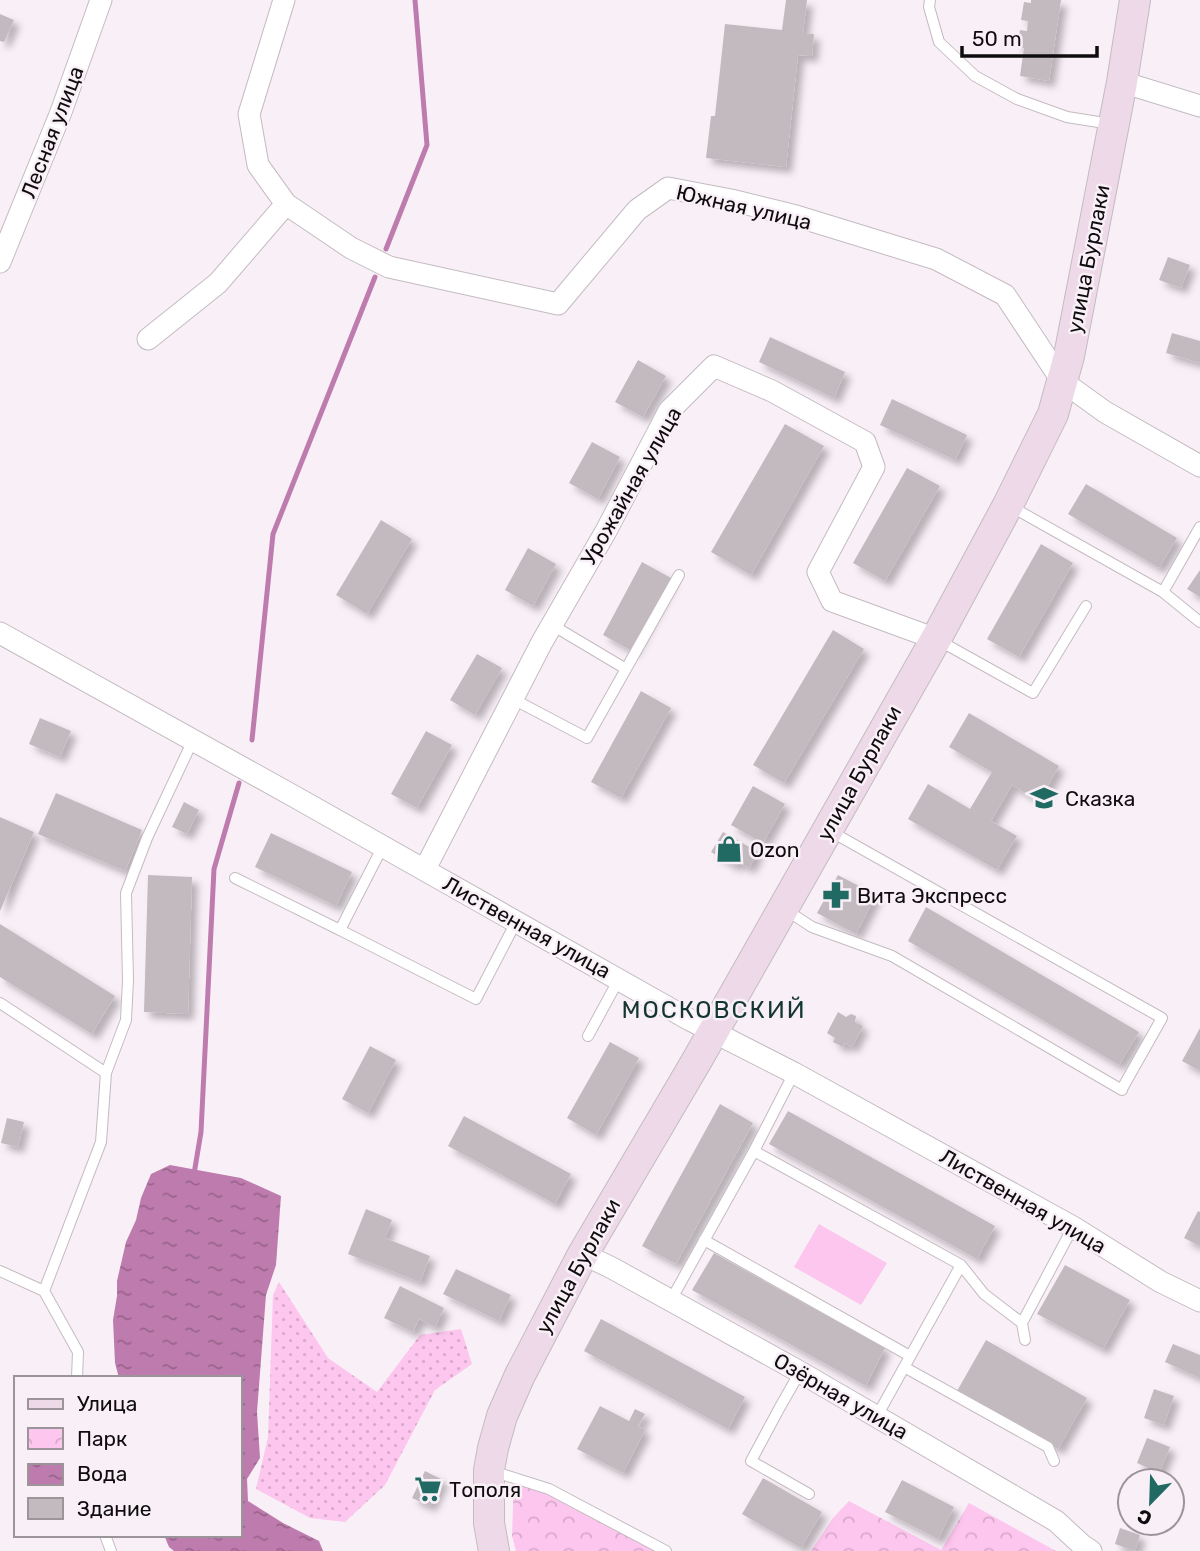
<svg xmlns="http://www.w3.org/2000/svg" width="1200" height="1551" font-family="Rubik,sans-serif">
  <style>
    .grass { fill: url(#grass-dots) }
    .park { fill: url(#park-crowns) }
    .pitch { fill: #fdc6ee }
    .water { fill: url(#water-ripples) }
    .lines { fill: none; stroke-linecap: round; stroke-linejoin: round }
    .stream { stroke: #be7cae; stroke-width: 5 }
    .building { fill: #c3bac0; filter: url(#shadow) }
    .lane-casing { stroke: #c4bbc1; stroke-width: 12 }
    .street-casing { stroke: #c4bbc1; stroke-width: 23 }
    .secondary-casing { stroke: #c4bbc1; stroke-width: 32 }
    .lane { stroke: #fff; stroke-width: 10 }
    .street { stroke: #fff; stroke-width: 21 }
    .secondary { stroke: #edd9e8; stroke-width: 30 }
    .labels { text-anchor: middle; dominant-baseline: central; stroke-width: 5; stroke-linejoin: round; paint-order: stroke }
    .street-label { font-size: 21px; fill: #0f0c0e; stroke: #f9f0f7 }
    .poi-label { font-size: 21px; fill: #0f0c0e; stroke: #f9f0f7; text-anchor: start }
    .quarter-label { font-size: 24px; letter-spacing: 2px; fill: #143632; stroke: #f9f0f7 }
  </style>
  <defs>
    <pattern id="grass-dots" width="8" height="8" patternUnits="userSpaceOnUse" patternTransform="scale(1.75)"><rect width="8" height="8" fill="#fdc6ee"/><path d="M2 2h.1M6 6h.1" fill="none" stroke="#d8a9cb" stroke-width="1.8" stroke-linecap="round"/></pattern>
    <pattern id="park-crowns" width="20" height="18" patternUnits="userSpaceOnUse" patternTransform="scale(1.75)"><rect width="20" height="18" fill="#fdc6ee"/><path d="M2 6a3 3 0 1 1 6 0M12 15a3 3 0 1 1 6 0" fill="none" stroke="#d8a9cb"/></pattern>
    <pattern id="water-ripples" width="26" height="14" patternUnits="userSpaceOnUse" patternTransform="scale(1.75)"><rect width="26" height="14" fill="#be7cae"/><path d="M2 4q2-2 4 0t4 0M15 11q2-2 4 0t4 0" fill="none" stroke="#99648c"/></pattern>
    <filter id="shadow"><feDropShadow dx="6" dy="6" stdDeviation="3.5" flood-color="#0004"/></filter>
  </defs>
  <rect width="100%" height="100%" fill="#f9f0f7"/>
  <!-- grass -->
  <path class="grass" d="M279 1282 328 1358 377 1392 420 1335 461 1329 472 1364 435 1390 385 1485 345 1522 310 1518 256 1489 268 1437 273 1295Z"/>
  <!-- park -->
  <path class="park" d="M514 1480 541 1482 671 1551H516L512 1536Z
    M849 1501 941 1550 969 1503 1056 1551H811L833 1518Z"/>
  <!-- pitch -->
  <path class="pitch" d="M819 1224 887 1263 861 1305 794 1267Z"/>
  <!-- water -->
  <path class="water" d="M170 1165 241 1178 281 1196 276 1265 266 1295 257 1412 260 1458 247 1479 248 1501 283 1523 319 1541 323 1551H174L169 1547 164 1535H240V1378H119L115 1363 113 1320 117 1296V1281L126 1242 136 1220 141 1198 151 1174Z"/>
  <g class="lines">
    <!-- stream -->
    <path class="stream" d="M386 249 427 145 415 0
      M252 740 273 534 375 277
      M194 1174 201 1132 214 869 239 783"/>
  </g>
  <!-- building -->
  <path class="building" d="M786 0H807L803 33 814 34 812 56 798 55 786 167 706 158 711 116H715L725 24 782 30Z
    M1031 0H1061L1049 81 1020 76 1024 48 1017 47 1020 30 1027 31 1028 21 1021 20 1024 2 1031 3Z
    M0 14 14 20 4 42 0 41Z
    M1168 257 1190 265 1181 288 1159 280Z
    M1172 333 1200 341V363L1166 353Z
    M770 337 845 372 834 398 759 362Z
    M638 360 666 376 643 417 615 402Z
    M892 399 967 435 955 460 880 425Z
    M785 424 824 446 751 575 711 552Z
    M592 442 620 457 598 499 569 483Z
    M907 468 940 486 885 581 853 563Z
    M1086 484 1177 538 1159 568 1068 514Z
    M381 520 412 539 367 614 336 595Z
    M1041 544 1073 563 1019 657 987 639Z
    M528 548 556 564 533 606 505 590Z
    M642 562 671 578 632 651 603 635Z
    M1200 570V597L1187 589Z
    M833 630 864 649 784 783 753 765Z
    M477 654 502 668 475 715 450 700Z
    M641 691 671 708 621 798 591 782Z
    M969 713 1059 766 1039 801 1012 785 991 821 1017 836 997 870 908 819 928 784 970 809 992 772 949 747Z
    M40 718 71 731 60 757 29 744Z
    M426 731 452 745 417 808 391 794Z
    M753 786 785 804 763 843 731 825Z
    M56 793 142 830 125 871 38 834Z
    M184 802 199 810 187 834 172 827Z
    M0 817 34 832 0 911Z
    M723 832 758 852 749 868 738 862 735 866 711 852Z
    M271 833 352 872 336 906 255 867Z
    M148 875 192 877 188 1014 144 1012Z
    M838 875 876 895 856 934 817 913Z
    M926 907 1139 1032 1119 1065 908 941Z
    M0 924 115 996 92 1034 0 977Z
    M838 1012 846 1017 851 1014 856 1016 855 1022 863 1026 852 1047 845 1043 843 1047 833 1042 835 1038 827 1033Z
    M1200 1028V1071L1182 1061Z
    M610 1042 639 1058 596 1135 567 1118Z
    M370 1046 396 1060 368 1113 342 1099Z
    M720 1104 753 1123 676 1264 642 1246Z
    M788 1111 995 1226 977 1259 769 1144Z
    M464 1116 571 1174 555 1204 448 1146Z
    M7 1118 24 1122 18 1147 1 1143Z
    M366 1209 392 1220 385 1238 430 1256 420 1282 348 1254Z
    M1198 1211 1200 1212V1246L1184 1238Z
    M714 1253 885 1348 866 1386 692 1290Z
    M1065 1265 1130 1300 1103 1349 1037 1314Z
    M456 1269 511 1295 499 1321 443 1294Z
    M400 1286 444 1308 435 1327 419 1319 413 1332 384 1318Z
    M601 1319 745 1397 728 1429 584 1351Z
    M986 1340 1087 1398 1058 1449 957 1391Z
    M1173 1344 1200 1355V1378L1165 1362Z
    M1154 1389 1174 1396 1164 1425 1144 1418Z
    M600 1406 629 1421 635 1409 645 1414 638 1426 645 1430 623 1473 577 1449Z
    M1147 1438 1170 1447 1159 1473 1137 1463Z
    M425 1471 443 1480 430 1506 412 1498Z
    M763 1478 822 1512 801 1548 742 1514Z
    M902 1480 954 1507 938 1539 885 1512Z
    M1120 1528 1140 1535 1135 1551 1115 1544Z"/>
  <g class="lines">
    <defs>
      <path id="lane" d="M930 0 929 7 939 42 975 76 1017 99 1067 117 1111 124
        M1010 506 1163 592 1200 622
        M1163 592 1200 527
        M552 625 626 669
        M938 640 1033 693 1086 606
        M513 699 587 738 679 575
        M235 878 340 930 383 846
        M786 910 812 927 892 956 1122 1090 1123 1087 1162 1018 830 831
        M340 930 476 999 516 922
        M0 1003 106 1073 101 1142 44 1291 0 1271
        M588 1036 619 979
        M106 1073 126 1020 128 980 126 893 147 838 193 740
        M754 1151 794 1073
        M704 1240 910 1356
        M961 1265 984 1294 1022 1323
        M44 1291 78 1352 77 1378
        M671 1300 754 1151 961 1265 877 1416
        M1025 1340 1022 1323 1073 1227
        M904 1367 1048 1447 1054 1461
        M800 1372 780 1407 751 1461 809 1494
        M492 1471 549 1489 666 1551
        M105 1535 111 1551"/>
      <path id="street" d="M284 0 249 114 258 165 286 204 351 248 389 267 558 304 637 210 668 188 731 200 796 216 936 259 1005 295 1062 381 1105 412 1200 466
        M1122 82 1200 106
        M0 262 61 112 101 0
        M148 339 218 283 286 204
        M0 633 297 798 690 1020 794 1073 1073 1227 1161 1282 1200 1301
        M425 869 542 642 606 531 669 411 714 366 772 391 865 442 874 467 818 572 832 601 936 639
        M583 1254 612 1268 800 1372 1056 1521 1082 1545 1091 1551"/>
      <path id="secondary" d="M494 1551 489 1523V1470L493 1448 502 1416 520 1375 583 1254 696 1062 936 639 1008 505 1053 414 1069 356 1122 82 1135 0"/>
    </defs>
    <!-- lane casing -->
    <use href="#lane" class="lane-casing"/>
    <!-- street casing -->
    <use href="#street" class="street-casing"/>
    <!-- secondary casing -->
    <use href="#secondary" class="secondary-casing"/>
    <!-- lane -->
    <use href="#lane" class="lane"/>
    <!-- street -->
    <use href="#street" class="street"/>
    <!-- secondary -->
    <use href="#secondary" class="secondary"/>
  </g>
  <!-- icons -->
  <defs>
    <symbol id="school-bare" viewBox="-9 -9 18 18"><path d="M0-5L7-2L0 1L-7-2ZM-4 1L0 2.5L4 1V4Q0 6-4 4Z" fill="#206a63" stroke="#f9f0f7" stroke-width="2.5" paint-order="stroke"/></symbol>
    <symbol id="shop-bare" viewBox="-9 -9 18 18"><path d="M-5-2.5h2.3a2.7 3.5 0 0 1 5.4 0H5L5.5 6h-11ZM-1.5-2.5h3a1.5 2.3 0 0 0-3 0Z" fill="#206a63" stroke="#f9f0f7" stroke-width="2.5" paint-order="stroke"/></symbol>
    <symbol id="pharmacy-bare" viewBox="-9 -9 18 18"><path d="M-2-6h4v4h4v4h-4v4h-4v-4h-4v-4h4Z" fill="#206a63" stroke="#f9f0f7" stroke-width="2.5" paint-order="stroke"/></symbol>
    <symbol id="supermarket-bare" viewBox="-9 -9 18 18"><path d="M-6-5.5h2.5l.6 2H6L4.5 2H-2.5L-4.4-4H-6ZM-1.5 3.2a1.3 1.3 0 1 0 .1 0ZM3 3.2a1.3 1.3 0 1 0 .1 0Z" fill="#206a63" stroke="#f9f0f7" stroke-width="2.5" paint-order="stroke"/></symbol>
  </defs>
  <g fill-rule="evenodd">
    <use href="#school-bare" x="1025" y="779" width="38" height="38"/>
    <use href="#shop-bare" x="710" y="830" width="38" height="38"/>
    <use href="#pharmacy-bare" x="817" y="876" width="38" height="38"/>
    <use href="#supermarket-bare" x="409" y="1470" width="38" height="38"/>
  </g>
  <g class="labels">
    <!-- street labels -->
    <g class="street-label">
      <text transform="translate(52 132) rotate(-69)">Лесная улица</text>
      <text transform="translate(744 207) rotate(13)">Южная улица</text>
      <text transform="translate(1088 259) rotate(-79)">улица Бурлаки</text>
      <text transform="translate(631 486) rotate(-60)">Урожайная улица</text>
      <text transform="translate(859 773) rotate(-61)">улица Бурлаки</text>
      <text transform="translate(527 927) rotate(29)">Лиственная улица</text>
      <text transform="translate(1023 1201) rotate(30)">Лиственная улица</text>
      <text transform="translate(578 1266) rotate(-61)">улица Бурлаки</text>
      <text transform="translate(841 1396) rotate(30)">Озёрная улица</text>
    </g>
    <!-- poi labels -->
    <g class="poi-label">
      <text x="1065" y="798">Сказка</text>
      <text x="750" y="849">Ozon</text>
      <text x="857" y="895">Вита Экспресс</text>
      <text x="449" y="1489">Тополя</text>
    </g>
    <!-- quarter labels -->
    <g class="quarter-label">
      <text x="714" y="1010">МОСКОВСКИЙ</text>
    </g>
  </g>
  <!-- legend -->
  <rect x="14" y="1376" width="228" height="161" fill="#f9f0f7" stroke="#9b959a" stroke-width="2"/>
  <rect x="28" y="1399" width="35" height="10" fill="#edd9e8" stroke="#9b959a" stroke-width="2"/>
  <text x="77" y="1411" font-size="21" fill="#0f0c0e">Улица</text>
  <rect x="28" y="1428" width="35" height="21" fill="url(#park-crowns)" stroke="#9b959a" stroke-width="2"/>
  <text x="77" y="1446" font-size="21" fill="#0f0c0e">Парк</text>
  <rect x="28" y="1464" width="35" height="21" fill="url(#water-ripples)" stroke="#9b959a" stroke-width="2"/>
  <text x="77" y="1481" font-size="21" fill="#0f0c0e">Вода</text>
  <rect x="28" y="1498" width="35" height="21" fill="#c3bac0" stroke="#9b959a" stroke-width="2"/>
  <text x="77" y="1516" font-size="21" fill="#0f0c0e">Здание</text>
  <!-- north arrow -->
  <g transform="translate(1151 1502) rotate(203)"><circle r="33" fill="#f9f0f7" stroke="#9b959a" stroke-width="2"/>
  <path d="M0-5L12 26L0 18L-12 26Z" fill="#206a63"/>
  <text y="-10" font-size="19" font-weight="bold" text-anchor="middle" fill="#0f0c0e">С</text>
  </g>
  <!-- scale -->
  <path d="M962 46v10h135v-10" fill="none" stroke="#0f0c0e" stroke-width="3.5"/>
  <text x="972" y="46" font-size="21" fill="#0f0c0e" stroke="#f9f0f7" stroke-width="5" paint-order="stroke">50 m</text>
</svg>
